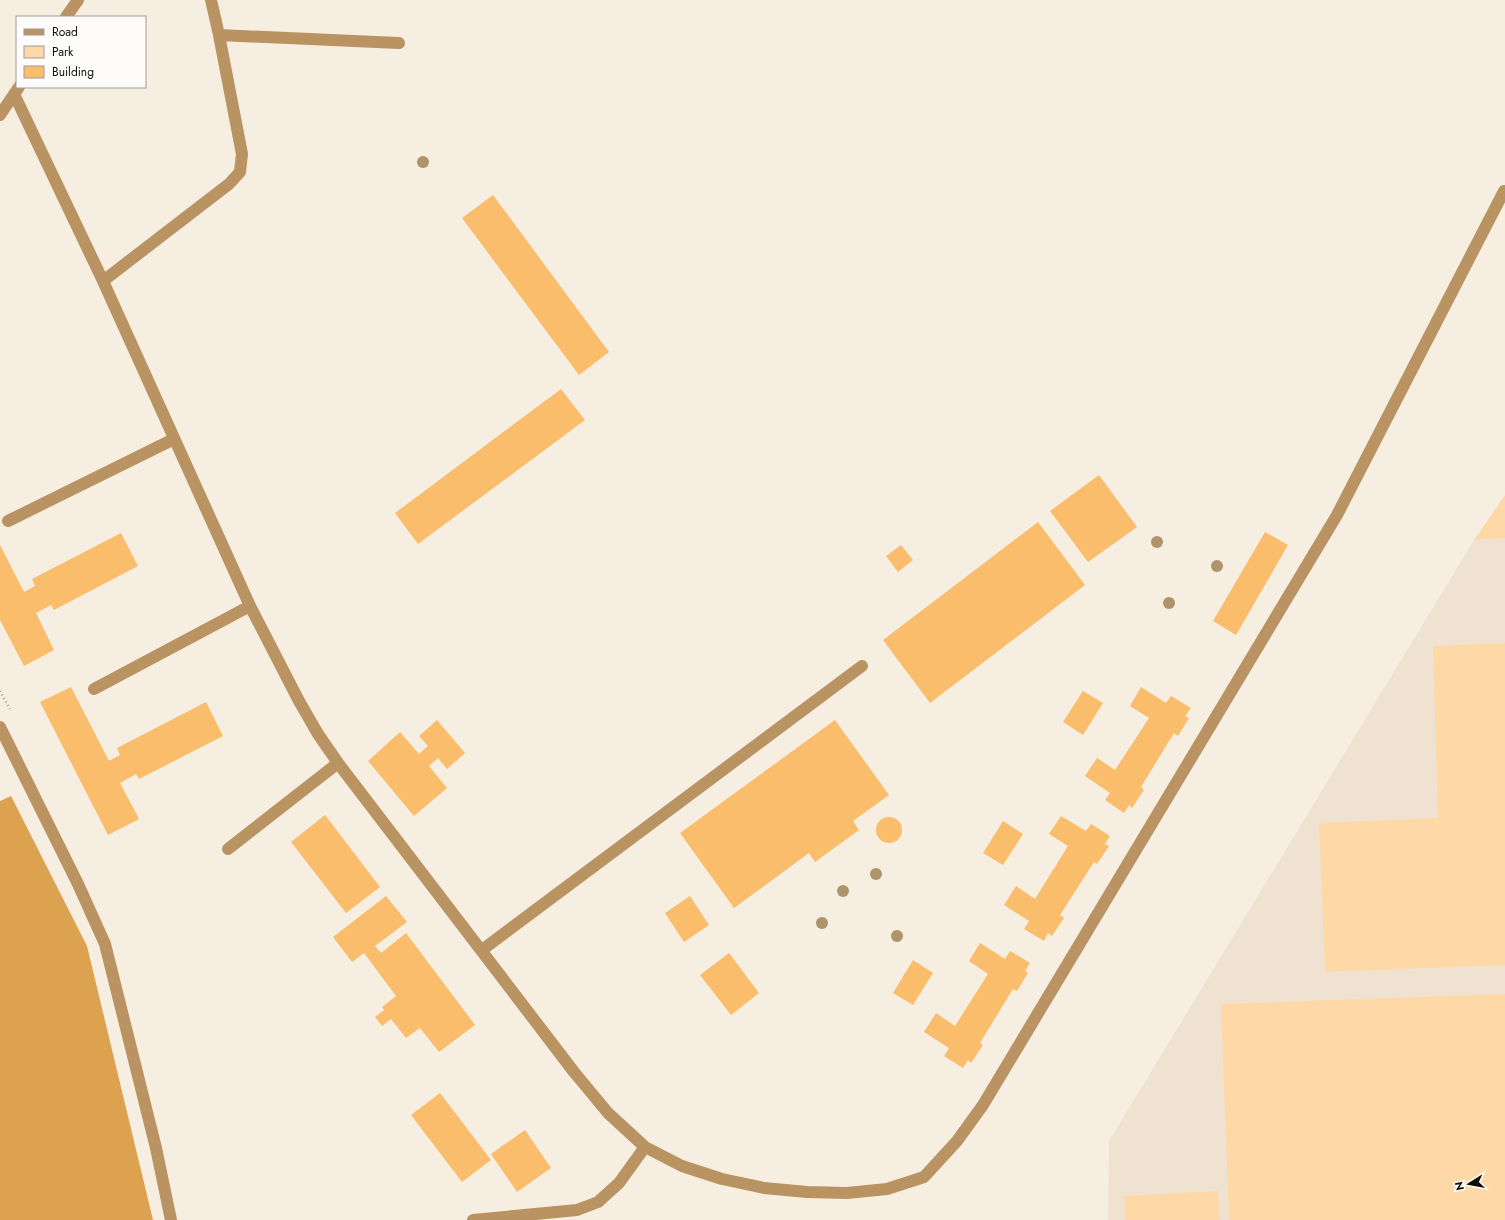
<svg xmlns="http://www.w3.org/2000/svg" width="1505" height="1220" font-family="Jost,sans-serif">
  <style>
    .built { fill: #f0e2d0 }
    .green { fill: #fed8a7 }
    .forest { fill: #dca24f }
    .building { fill: #f9bd6c }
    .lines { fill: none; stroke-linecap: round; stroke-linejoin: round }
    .path { stroke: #a19a91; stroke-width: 2.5; stroke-dasharray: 1 3; stroke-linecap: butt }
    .minor { stroke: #b99361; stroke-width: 12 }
    .tree { fill: #ad946a }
  </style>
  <rect width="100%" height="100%" fill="#f7eee2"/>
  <!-- built -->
  <path class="built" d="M1505 538V1220H1108L1109 1141 1474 540Z"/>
  <!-- green -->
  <path class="green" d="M1505 495V538L1474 540Z
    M1505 643V965L1325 972 1319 823 1438 818 1433 646Z
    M1505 994V1220H1229L1221 1004Z
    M1218 1191 1220 1220H1125L1124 1196Z"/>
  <!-- forest -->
  <path class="forest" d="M11 796 87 946 153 1220H0V801Z"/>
  <!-- building -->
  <path class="building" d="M493 195 609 352 579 375 462 218Z
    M561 389 585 420 418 544 395 513Z
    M1099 475 1137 527 1088 562 1050 511Z
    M1038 522 1085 585 930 703 883 640Z
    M1265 532 1288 545 1236 635 1213 621Z
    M121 533 138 566 54 610 51 605 36 613 54 650 24 666 0 620V545L24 592 35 586 32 579Z
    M901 545 913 560 898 572 886 556Z
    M71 687 109 761 120 755 117 748 206 702 223 736 139 779 136 774 120 783 139 819 108 835 40 702Z
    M1141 687 1166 703 1171 696 1191 708 1185 716 1189 718 1178 736 1174 733 1141 787 1144 790 1132 808 1129 805 1124 813 1105 800 1110 793 1085 776 1097 758 1115 770 1149 718 1130 706Z
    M1083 691 1103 703 1083 735 1063 722Z
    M437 720 465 753 447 769 438 758 429 766 447 788 414 816 368 761 400 732 419 754 428 746 419 736Z
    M835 720 889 795 853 821 859 830 815 862 809 853 734 908 680 833Z
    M325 815 380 887 346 913 291 842Z
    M1061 816 1086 831 1091 824 1110 836 1105 844 1109 846 1097 864 1094 862 1060 915 1064 918 1052 936 1048 933 1044 941 1024 929 1029 921 1004 905 1016 886 1035 899 1068 846 1049 834Z
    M876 830a13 13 0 1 1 26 0a13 13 0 1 1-26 0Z
    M1003 821 1023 834 1003 865 983 853Z
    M386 896 407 922 375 946 381 953 406 933 475 1025 439 1052 420 1028 406 1038 391 1019 382 1026 375 1017 384 1010 382 1007 396 996 364 953 352 962 333 937Z
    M690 896 709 925 684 942 665 913Z
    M980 943 1005 959 1010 951 1030 963 1025 971 1028 973 1017 991 1013 989 980 1043 983 1045 971 1063 968 1060 963 1068 944 1056 949 1048 924 1032 936 1013 955 1026 988 974 969 961Z
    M729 953 759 993 731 1015 700 975Z
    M913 960 933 973 913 1005 893 993Z
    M440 1093 491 1160 462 1182 411 1115Z
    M525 1130 551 1168 517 1192 491 1154Z"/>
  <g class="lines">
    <!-- path -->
    <path class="path" d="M0 691 10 709"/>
    <!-- minor -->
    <path class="minor" d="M66 17 78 0
      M219 35 399 43
      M14 94 103 281 250 606 299 701 318 734 338 763 574 1072 608 1113 645 1147 682 1166 722 1179 764 1188 807 1192 847 1193 887 1189 924 1177 957 1141 983 1105 1337 515 1504 191
      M0 115 19 87
      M103 281 229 184 240 172 242 154 219 35 211 0
      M8 521 174 439
      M94 689 250 606
      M0 727 78 884 105 944 156 1148 171 1220
      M228 849 338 763
      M482 950 862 666
      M473 1220 577 1210 598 1202 619 1183 645 1147"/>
  </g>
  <!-- trees -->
  <g class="tree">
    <circle cx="423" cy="162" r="6"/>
    <circle cx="1157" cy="542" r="6"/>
    <circle cx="1217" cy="566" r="6"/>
    <circle cx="1169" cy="603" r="6"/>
    <circle cx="876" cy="874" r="6"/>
    <circle cx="843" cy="891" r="6"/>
    <circle cx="822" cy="923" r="6"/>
    <circle cx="897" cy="936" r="6"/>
  </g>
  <!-- legend -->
  <rect x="16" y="16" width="130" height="72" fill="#fefcfa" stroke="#9e9c99"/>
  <rect x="24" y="29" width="20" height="6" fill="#b99361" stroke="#9e9c99"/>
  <text x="52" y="36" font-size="12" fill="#0f0c08">Road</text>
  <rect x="24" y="46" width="20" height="12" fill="#fed8a7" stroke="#9e9c99"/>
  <text x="52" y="56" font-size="12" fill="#0f0c08">Park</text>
  <rect x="24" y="66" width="20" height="12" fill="#f9bd6c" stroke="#9e9c99"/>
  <text x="52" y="76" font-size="12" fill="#0f0c08">Building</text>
  <!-- north arrow -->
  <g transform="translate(1469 1184) rotate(259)" stroke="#fefcfa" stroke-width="3" paint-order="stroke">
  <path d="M0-3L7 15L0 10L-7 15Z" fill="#0f0c08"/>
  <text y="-6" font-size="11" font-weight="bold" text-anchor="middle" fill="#0f0c08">N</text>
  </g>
</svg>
